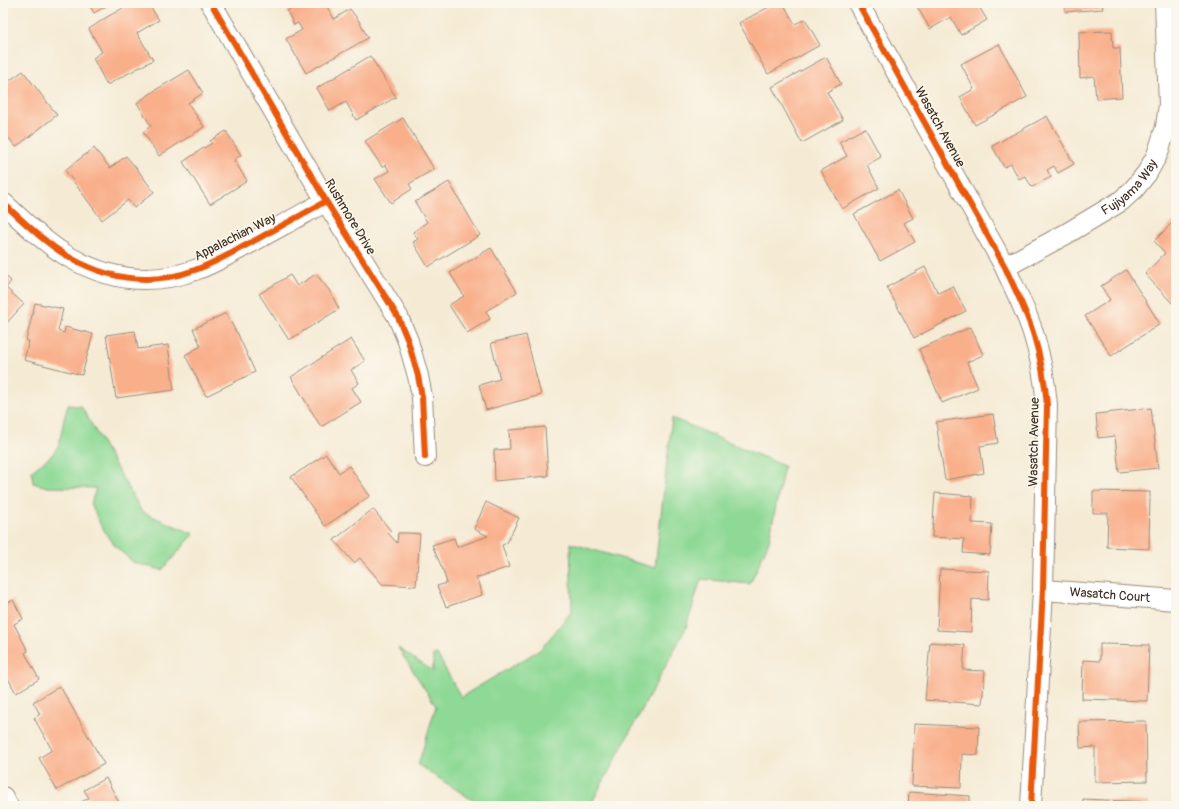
<svg xmlns="http://www.w3.org/2000/svg" width="1179" height="809" font-family="Pangolin,sans-serif">
  <style>
    .green { fill: #8ed995; stroke: #64825a }
    .building { fill: #f9af8a }
    .lines { fill: none; stroke-linecap: round; stroke-linejoin: round }
    .street-casing { stroke: #988a7a; stroke-width: 22 }
    .street { stroke: #fff; stroke-width: 20 }
    .cycleway-casing { stroke: #fbf7ec; stroke-width: 8 }
    .cycleway { stroke: #e8590c; stroke-width: 6 }
    .labels { text-anchor: middle; dominant-baseline: central; stroke-width: 3; stroke-linejoin: round; paint-order: stroke }
    .street-label { font-size: 13px; fill: #3b2a1e; stroke: #fbf7ec }
  </style>
  <rect width="100%" height="100%" fill="#fbf7ec"/>
  <filter id="ink" filterUnits="userSpaceOnUse"><feTurbulence type="fractalNoise" baseFrequency=".025" numOctaves="2"/><feDisplacementMap in="SourceGraphic" scale="8" xChannelSelector="R" yChannelSelector="G"/><feConvolveMatrix kernelMatrix="1 2 1 2 8 2 1 2 1" color-interpolation-filters="sRGB"/></filter>
  <filter id="wash" filterUnits="userSpaceOnUse"><feTurbulence type="fractalNoise" baseFrequency=".012" numOctaves="4" result="noise"/><feDisplacementMap in="SourceGraphic" scale="16" xChannelSelector="R" yChannelSelector="G"/><feGaussianBlur stdDeviation="0.9" result="paint"/><feColorMatrix in="noise" values="0 0 0 0 0 0 0 0 0 0 0 0 0 0 0 0 0 1.4 0 .05"/><feComposite in="paint" operator="in"/></filter>
  <g filter="url(#wash)">
    <rect width="100%" height="100%" fill="#f5ebd5"/>
    <!-- green -->
    <path class="green" d="M68 405 81 406 142 512 194 534 162 570 134 563 116 547 101 526 91 504 96 488 48 487 33 483 32 471 51 456 59 445 64 419Z
      M672 418 784 466 769 541 750 584 701 579 686 628 590 806H482L418 765 436 706 398 648 433 671V655L437 654 461 697 541 649 572 611 570 543 655 568Z"/>
    <g id="blocks">
      <!-- building -->
      <path class="building" d="M88 3H112L94 13Z
        M132 3H148L159 20 137 33 153 60 107 85 93 58 102 52 89 29 107 17Z
        M299 3H325L334 19 350 9 359 21 368 38 306 73 286 39 302 30 298 23 294 25 287 11Z
        M776 3H783L795 24 805 19 820 45 768 74 739 23Z
        M915 3H977L987 20 961 35 951 17 930 29Z
        M1065 3H1102L1103 9 1065 12Z
        M1112 31 1113 48H1120L1122 97 1096 99 1094 76 1080 78 1079 32Z
        M999 44 1027 97 975 125 960 97 974 89 961 64Z
        M370 56 396 97 356 120 346 102 330 111 317 88Z
        M826 57 841 84 827 92 843 120 802 143 772 87Z
        M189 70 203 93 188 103 204 127 159 156 143 132 151 126 137 103 157 89Z
        M23 71 57 115 16 147 3 131V116L5 114 3 111V85Z
        M1047 116 1074 164 1058 173 1054 166 1047 170 1051 177 1032 187 1025 176 1019 179 1011 164 1004 167 992 146Z
        M403 118 434 169 409 184 412 189 391 203 375 179 389 171 386 165 382 167 365 141Z
        M865 128 881 157 867 165 879 188 842 209 821 171 847 156 839 142Z
        M226 131 241 155 234 160 247 181 210 204 183 162 202 149 212 143 210 141Z
        M94 148 110 168 126 156 137 169 154 192 134 208 128 200 102 220 65 170Z
        M449 182 480 235 428 267 413 242 418 239 413 232 427 222 415 202Z
        M898 190 913 218 904 223 915 242 880 261 854 214Z
        M1175 220 1176 221V299L1172 303 1145 274 1165 253 1154 241Z
        M491 248 517 292 486 311 490 319 467 333 449 305 464 296 450 273Z
        M925 267 938 293 953 286 966 311 914 338 887 287Z
        M1126 270 1160 324 1111 356 1085 316 1110 300 1101 286Z
        M3 273 11 281 6 288 24 304 3 327Z
        M316 274 329 290 339 309 289 340 259 294 290 275 297 286Z
        M35 303 63 309 58 331 64 333 65 327 93 334 82 375 24 360 29 341H26Z
        M226 313 236 332H237L255 372 206 396 185 355 201 346 193 329Z
        M971 327 983 355 967 362 978 388 942 403 919 349Z
        M135 331 138 349 168 345 174 390 116 398 106 335Z
        M526 335 541 395 486 410 479 385 500 379 491 343Z
        M351 339 365 361 351 370 359 383 352 388 361 402 321 427 291 377Z
        M1151 408 1158 468 1119 472 1115 436 1098 438 1096 414Z
        M993 414 998 443 980 446 984 473 945 480 936 422Z
        M545 427 548 476 495 481 494 450 510 449 509 430Z
        M326 454 339 473 349 466 370 496 325 526 291 477Z
        M1093 491 1150 492 1149 549 1107 547 1108 513H1093Z
        M935 493 973 496 972 523 992 524 990 555 963 553 964 539 932 537Z
        M486 502 519 518 507 543 502 545 509 567 476 578 480 585 482 595 446 607 437 586 447 583 443 570 432 545 454 538 457 547 488 536 474 529Z
        M373 509 391 531 388 533 397 543 398 533H409L420 534 416 586 382 584 360 558 354 563 334 540Z
        M940 569 989 571 988 600 972 599 971 632 937 630Z
        M13 600 23 619 14 624 28 651 25 653 39 679 16 693 3 669V605Z
        M930 642 965 645 963 670 985 671 982 704 925 700Z
        M1100 644 1149 645 1147 701 1082 699 1083 660 1100 661Z
        M60 686 104 764 57 790 39 758 52 750 34 718 40 714 33 702Z
        M1146 721 1147 781 1095 782V747L1080 748 1079 722Z
        M914 724 979 727 978 755 962 754 961 788 912 786Z
        M106 778 121 806H73L89 798 84 790Z
        M909 792 970 796V806H908Z
        M1083 799 1149 802V806H1083Z"/>
    </g>
  </g>
  <g filter="url(#ink)">
    <use href="#blocks" fill-opacity="0" stroke="#988a7a" stroke-width="1"/>
    <g class="lines">
      <defs>
        <g id="street">
          <path d="M211 3 326 201 398 317 408 341 418 376 422 397 425 457"/>
          <path d="M858 3 1005 267C1015 290 1027 312 1034 336 1041 359 1045 382 1047 405L1043 590 1031 806"/>
          <path d="M3 203C24 222 45 243 69 257 109 280 151 286 195 270 215 263 233 252 252 242 277 228 302 215 326 201"/>
          <path id="s1" d="M1005 267 1066 234 1121 201 1134 189 1147 173 1157 155 1162 140 1166 127 1169 104 1165 3"/>
          <path id="s2" d="M1043 590 1176 600"/>
          <path d="M3 797 8 806"/>
        </g>
      </defs>
      <!-- street casing -->
      <use href="#street" class="street-casing"/>
      <!-- street -->
      <use href="#street" class="street"/>
      <defs>
        <path id="cycleway" d="M211 3 326 201 398 317 408 341 418 376 422 397 425 457
          M858 3 1005 267C1015 290 1027 312 1034 336 1041 359 1045 382 1047 405L1043 590 1031 806
          M3 203C24 222 45 243 69 257 109 280 151 286 195 270 215 263 233 252 252 242 277 228 302 215 326 201"/>
      </defs>
      <!-- cycleway casing -->
      <use href="#cycleway" class="cycleway-casing"/>
      <!-- cycleway -->
      <use href="#cycleway" class="cycleway"/>
    </g>
  </g>
  <g class="labels">
    <!-- street labels -->
    <g class="street-label">
      <text transform="translate(940 127) rotate(61)">Wasatch Avenue</text>
      <text stroke="none"><textPath href="#s1" startOffset="149">Fujiyama Way</textPath></text>
      <text transform="translate(350 217) rotate(59)">Rushmore Drive</text>
      <text transform="translate(235 237) rotate(-27)">Appalachian Way</text>
      <text transform="translate(1034 442) rotate(-89)">Wasatch Avenue</text>
      <text stroke="none"><textPath href="#s2" startOffset="67">Wasatch Court</textPath></text>
    </g>
  </g>
  <!-- margin -->
  <rect width="1179" height="809" fill="none" stroke="#fbf7ec" stroke-width="16"/>
</svg>
